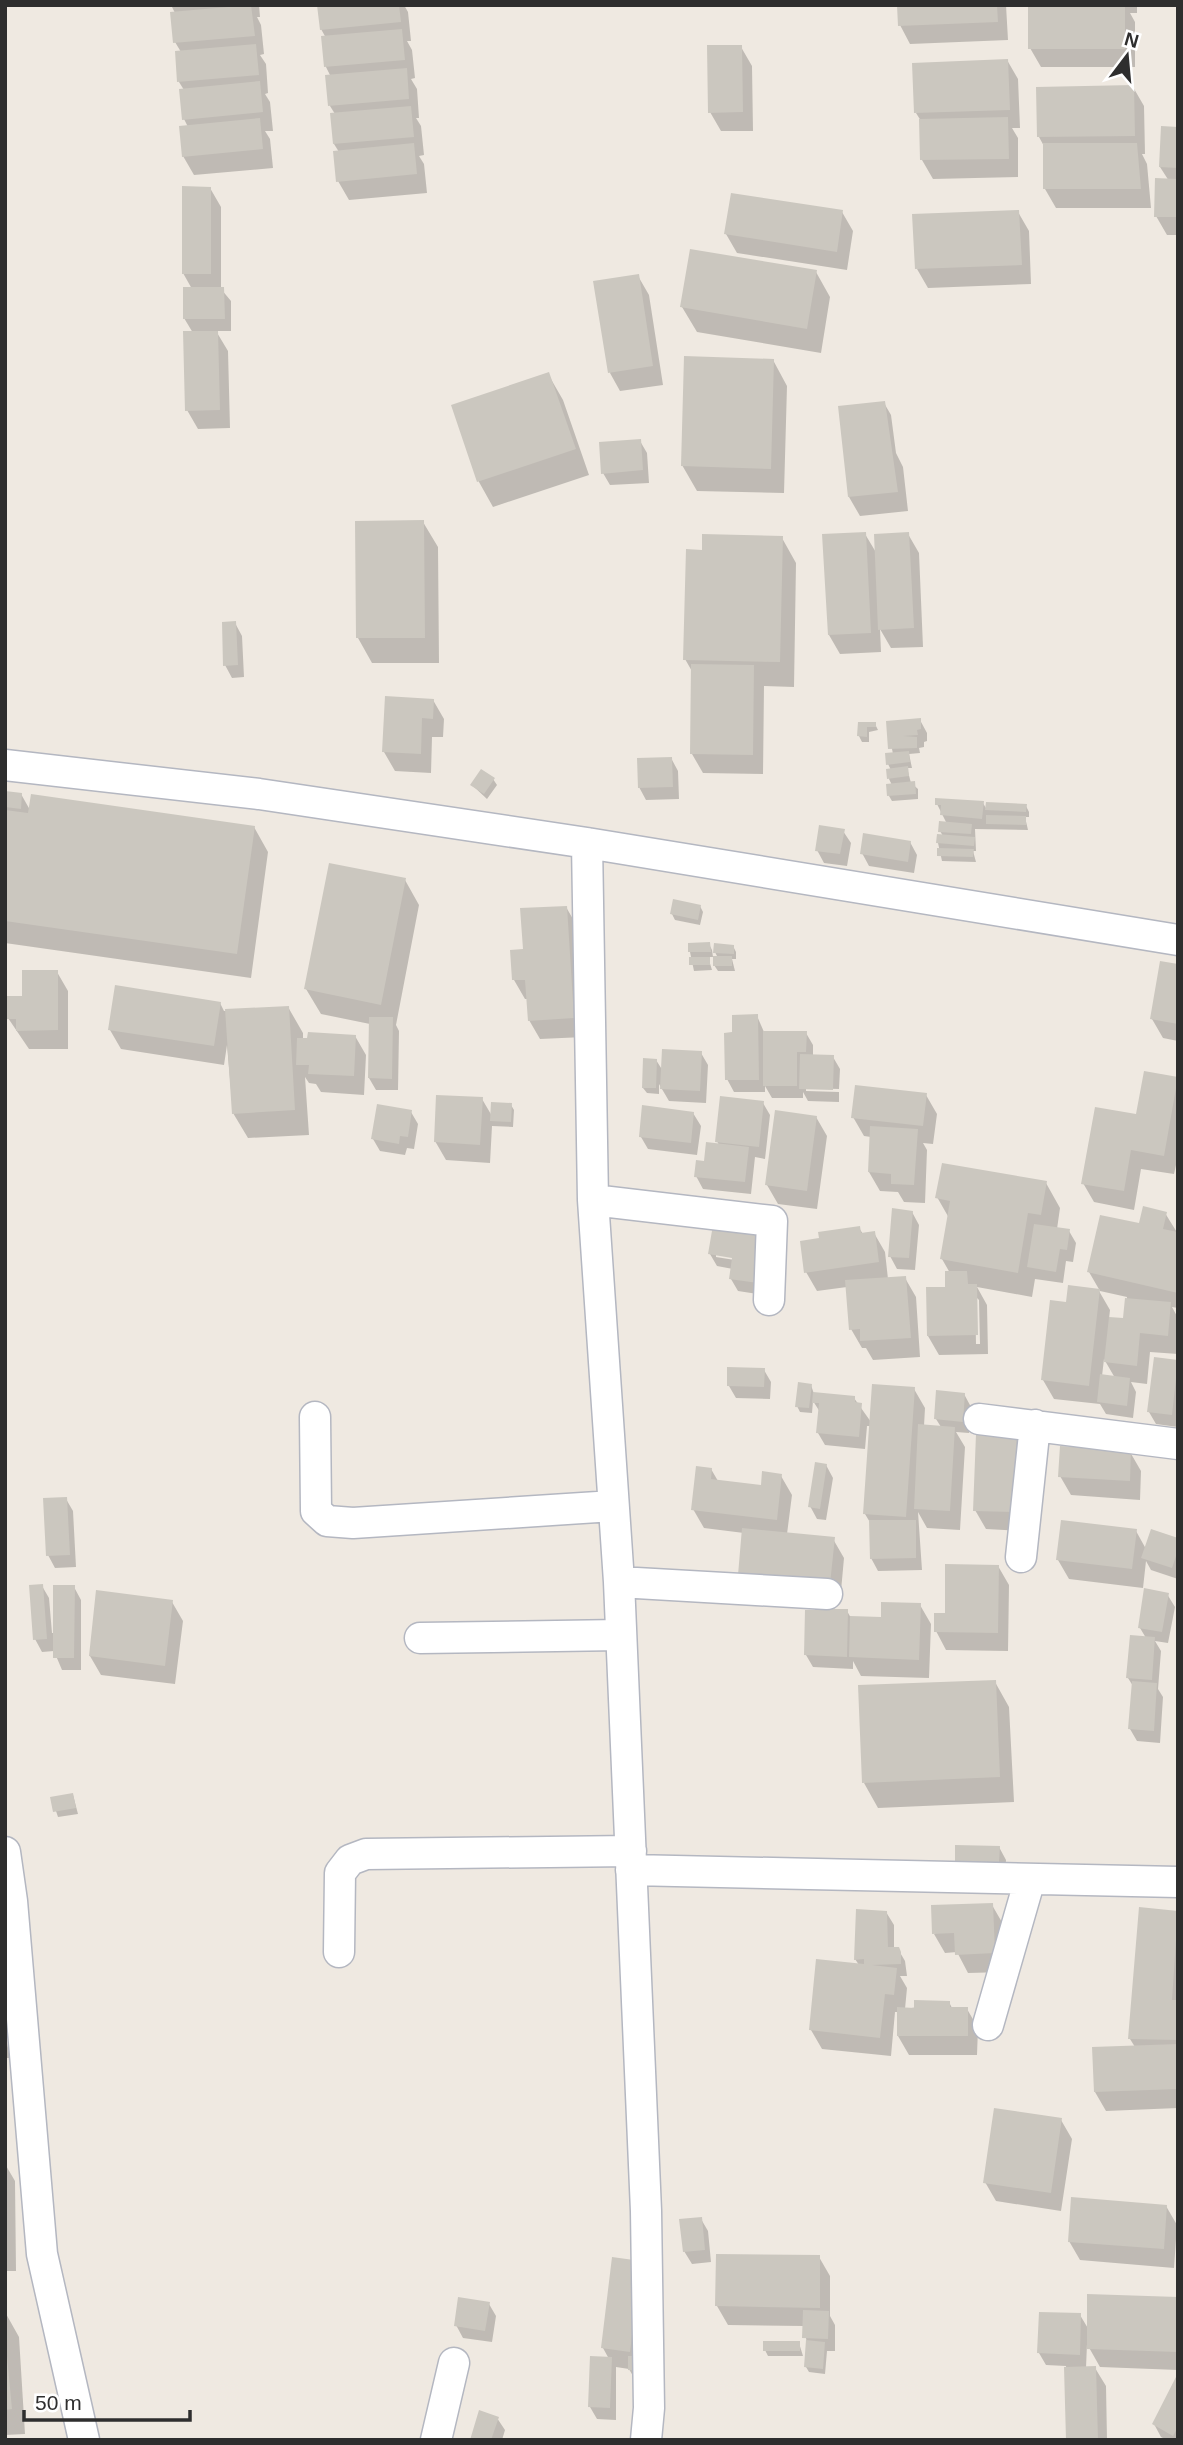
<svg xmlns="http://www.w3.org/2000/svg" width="1183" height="2445" font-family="Arial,sans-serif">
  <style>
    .shadow { fill: #0003; fill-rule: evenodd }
    .building { fill: #cbc7bf }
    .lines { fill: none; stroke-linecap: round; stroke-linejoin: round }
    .minor-casing { stroke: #b4b7c1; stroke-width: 33 }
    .minor { stroke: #fff; stroke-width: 30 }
  </style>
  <rect width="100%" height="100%" fill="#efe9e1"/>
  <!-- shadow -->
  <path class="shadow" d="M171 5H259L260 17H257L261 25 264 54 260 55 266 64 268 93 265 94 270 102 273 131H265L270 139 273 168 194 175 183 156 188 127 184 119V90L179 82 181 52 175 42V13Z
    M319 5H404L408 12 411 41H407L412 50 415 78 411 79 417 89 419 118H416L421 126 424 155 419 156 424 164 427 193 349 200 338 181 339 152 334 144 335 114 330 106 331 77 326 67 323 38H326L321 29Z
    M899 5H1006L1008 40 910 44 900 25Z
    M1030 5H1137V13H1130L1135 22V67H1041L1030 48Z
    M741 47 752 66 753 131H721L710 112Z
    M1007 60 1018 79 1020 128H1012L1018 138V177L933 179 922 160 921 121 916 113Z
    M1133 87 1144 106 1145 154H1142L1147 164 1151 208H1056L1045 189V148L1039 137Z
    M1178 129V235H1167L1156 216 1169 181 1160 167Z
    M210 188 221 207V289L231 301V331H216L228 351 230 428 198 429 187 410 193 333 184 318 192 289 183 273Z
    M842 212 853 231 847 270 737 253 726 234Z
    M1018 212 1029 231 1031 284 928 288 917 269Z
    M816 272 830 297 821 353 697 332 682 307Z
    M638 276 649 295 663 385 620 391 610 373Z
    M773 360 787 386 784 493 697 491 682 465Z
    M548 374 563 400 589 475 493 507 479 482 453 406Z
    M884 403 891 415 896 453 903 467 908 511 860 516 849 497Z
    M640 441 647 453 649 483 610 485 603 473Z
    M423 522 438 547 439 663H372L358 638Z
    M865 534 877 554 908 534 919 553 923 647 891 648 880 629 881 652 840 654 829 635Z
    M782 538 796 563 794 687 764 686 763 774 703 773 692 754 693 673 685 659 703 551Z
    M235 623 242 636 244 677 232 678 225 665Z
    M433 700 444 719 443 737H432L431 773 395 771 384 752Z
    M920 720 927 733V741L924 742V747L919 748 920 753 909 754 912 768H907L911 783 918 789V799L892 801 889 796 892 785 889 779 891 770 888 764 893 754 890 739Z
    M860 723 875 724 878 730 869 732V742H862L859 736Z
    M671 758 678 771 679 799 646 800 639 787Z
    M493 779 497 785 487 799 472 785Z
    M5 793 21 794 30 810 254 827 268 852 251 978 5 943Z
    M983 803 987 810V804L1026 806 1029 812V817H1025L1028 830 975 829 976 851H973L976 862 942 861 938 843 943 836 940 831 947 824 937 804Z
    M843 831 851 843 847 866 824 863 817 850Z
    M910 842 917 855 914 873 869 866 862 853Z
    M405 880 419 905 396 1025 399 1031 398 1090H376L369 1078 370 1024 321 1014 306 989Z
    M700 906 703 912 700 925 675 920 672 914Z
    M566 907 577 926 584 1037 540 1039 529 1020 528 999H525L514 980 524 950Z
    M709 944 712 950 713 957H708L712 970 694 971 690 952Z
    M733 946 736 952V959H732L735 971H718L714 965 718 958 715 952Z
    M1178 966V1041L1163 1038 1152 1019Z
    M57 972 68 991V1049H29L8 1018 24 997Z
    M220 1003 224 1011 288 1007 303 1033V1040L355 1036 366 1055 364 1095 321 1092 316 1084 309 1083 305 1077 309 1135 248 1138 233 1113 227 1045 224 1065 121 1049 110 1030Z
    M757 1016 764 1032 806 1033 813 1045V1056L833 1057 840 1069 839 1089 806 1088V1091L839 1092V1102L808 1101 803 1092V1098H772L765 1086V1092H734L727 1079 733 1034Z
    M701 1053 708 1065 706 1103 669 1101 659 1084V1094L647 1093 643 1088 656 1060 663 1071Z
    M1177 1079 1178 1156 1174 1174 1141 1169 1134 1210 1094 1202 1083 1183 1138 1116Z
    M926 1095 937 1114 933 1144 923 1143 927 1150 925 1203 904 1202 898 1192 880 1191 869 1172 871 1137 864 1136 853 1117Z
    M482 1099 492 1116 511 1105 514 1110 513 1127 492 1126 490 1163 446 1160 435 1141Z
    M763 1103 770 1115 765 1159 755 1157 751 1194 703 1189 696 1176 719 1145 717 1141Z
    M411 1112 418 1124 414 1149 407 1148 405 1155 380 1151 373 1139Z
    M693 1113 701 1126 697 1155 648 1149 641 1137Z
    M816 1117 827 1136 817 1209 778 1204 767 1185Z
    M1046 1183 1060 1208 1057 1229 1069 1231 1076 1243 1073 1262 1066 1261 1063 1283 1035 1279 1032 1297 977 1287 987 1305 988 1354 939 1355 928 1336 950 1273 942 1259 949 1218 937 1197ZM975 1296 979 1300 980 1344H976Z
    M912 1212 919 1225 915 1270 897 1269 890 1256Z
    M1165 1213 1178 1234V1308L1172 1307 1178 1318V1354L1150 1352 1147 1384 1131 1382 1136 1392 1133 1418 1106 1414 1100 1404 1054 1399 1043 1380 1067 1304 1099 1291 1110 1310 1109 1319 1125 1320 1127 1297 1100 1291 1089 1272 1141 1225ZM1104 1359 1115 1378 1102 1376Z
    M714 1227 764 1235 771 1247 764 1295 738 1291 731 1279 733 1269 717 1266 710 1254ZM716 1254 741 1258V1261L716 1257Z
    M859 1228 863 1234 874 1233 885 1252 888 1279 905 1278 916 1297 920 1357 873 1360 866 1348H862L851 1329 847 1287 817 1291 806 1272Z
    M1178 1361V1427L1156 1424 1149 1412Z
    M764 1370 771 1382 770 1399 736 1398 729 1386Z
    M811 1385 814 1394 854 1398 871 1422 914 1389 925 1408 924 1426 941 1427 936 1419 964 1394 971 1407 969 1433 956 1432 965 1447 960 1530 927 1528 918 1512 922 1570 878 1571 871 1558V1524L865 1514 871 1426H867L865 1449 825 1445 818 1433 820 1412 813 1401 812 1413 800 1412 797 1406Z
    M1016 1438 1027 1457 1024 1531 986 1529 975 1510Z
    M1130 1452 1141 1471 1140 1500 1071 1495 1060 1476Z
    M826 1465 833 1478 826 1520 817 1519 810 1506Z
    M711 1469 718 1481 762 1487 781 1476 792 1495 787 1534 833 1539 844 1558 840 1602 830 1601 836 1611H847L851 1618 882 1619 920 1605 931 1624 929 1678 861 1676 853 1661V1669L813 1667 806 1655 817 1600 744 1533 704 1528 693 1509Z
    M66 1499 73 1511 76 1567 55 1568 48 1555Z
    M1136 1531 1146 1549 1178 1539V1579L1151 1570 1146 1561 1143 1588 1069 1579 1058 1560Z
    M998 1566 1009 1585 1008 1651 946 1650 936 1631 947 1615Z
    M42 1586 49 1598 52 1633H54L74 1587 81 1600V1670H62L54 1651 42 1652 35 1639Z
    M1167 1594 1175 1607 1168 1643 1155 1641 1161 1651 1158 1689 1163 1697 1160 1743 1137 1741 1130 1729 1133 1686 1128 1678 1146 1638 1140 1628Z
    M172 1602 183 1621 175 1684 101 1675 90 1656Z
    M995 1682 1009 1707 1014 1802 878 1808 864 1783Z
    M73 1795 78 1814 58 1817 52 1799Z
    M999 1847 1006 1860 1005 1874 964 1873 957 1861Z
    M992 1905 1003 1924 1005 1972 968 1973 957 1952 945 1953 934 1934Z
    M886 1912 894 1925V1949H898L905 1961 907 1976H900L907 1988 905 2009 949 2002 952 2008 967 2009 978 2028 977 2055H909L898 2036 899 2012H895L891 2056 822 2049 811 2030 859 1965 855 1959Z
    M1178 1912V2108L1106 2111 1095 2092 1135 2047 1130 2039Z
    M5 2033 10 2058H5Z
    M1061 2120 1072 2139 1061 2211 996 2201 985 2182Z
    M5 2164 15 2181 16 2271H5Z
    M1166 2206 1177 2225 1174 2268 1080 2260 1069 2241Z
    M701 2219 708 2231 711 2262 692 2264 684 2251Z
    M819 2257 830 2276V2316L835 2325V2351H827L825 2374 809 2372 806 2367 807 2344 804 2326 728 2325 717 2306Z
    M640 2263 643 2376H633L629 2369 616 2367V2420L597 2419 590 2407 609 2359 603 2348Z
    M1178 2299V2370L1100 2367 1087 2344 1086 2368H1095L1106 2386 1107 2440H1068L1066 2366 1046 2365 1039 2353 1080 2315 1089 2330Z
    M489 2304 496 2316 492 2342 463 2338 456 2325Z
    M5 2312 19 2337 25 2434 5 2435Z
    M799 2343 803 2356H768L765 2350Z
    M1178 2377V2440H1167L1161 2437 1154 2424Z
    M497 2418 505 2430 502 2440H472Z"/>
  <!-- building -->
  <path class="building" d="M251 5 255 36 173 43 170 12Z
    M317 5H399L401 22 320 30Z
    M897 5H997L998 22 898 26Z
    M1028 5H1125V49H1028Z
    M402 29 405 60 324 67 321 36Z
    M256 44 259 75 177 82 175 51Z
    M707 45H742L743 112 708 113Z
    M1008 59 1010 110 914 113 912 63Z
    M407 68 409 99 328 106 325 75Z
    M260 81 263 112 182 120 179 89Z
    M1134 85 1135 136 1037 137 1036 87Z
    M411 106 414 137 333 144 330 113Z
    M1008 117 1009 159 920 160 919 119Z
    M260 118 263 149 182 157 179 126Z
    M1161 126 1178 127V168L1159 167Z
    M414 143 417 174 336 182 333 151Z
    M1043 143H1137L1141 189H1043Z
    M1155 178 1178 179V217H1154Z
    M182 186 211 187V274H182Z
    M731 193 843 210 837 252 724 234Z
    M1019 210 1022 265 915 269 912 214Z
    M690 249 817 270 807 329 680 307Z
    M639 274 653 366 608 373 593 281Z
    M183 287H224L225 319H183Z
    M183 331H218L220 410 185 411Z
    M684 356 774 359 771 469 681 466Z
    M549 372 576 449 477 482 451 405Z
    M885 401 898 492 848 497 838 406Z
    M641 439 643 470 601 474 599 442Z
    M424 520 425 638H356L355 521Z
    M866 532 871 633 828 635 822 534Z
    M909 532 914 628 878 630 874 534Z
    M702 534 783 536 780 662 683 660 686 549 702 550Z
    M236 621 238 665 223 666 222 622Z
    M691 664 754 665 753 755 690 754Z
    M385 696 434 699 433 719 422 718 421 754 382 752Z
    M921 718V729L917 730 918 735 903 736 917 737V748L888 749 886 721Z
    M858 722H876V727H867V737L857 736Z
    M909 751 910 762 886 765 885 753Z
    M672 757 673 787 638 788 637 758Z
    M908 766 909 776 887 779 886 769Z
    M481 769 495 778 484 794 470 785Z
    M915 781 916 794 887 796 886 784Z
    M5 791 22 793 21 809 5 807Z
    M31 794 255 826 237 954 5 921V810L28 813Z
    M935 798 984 801 982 819 940 815 941 805H935Z
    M986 802 1027 804 1026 812 985 810Z
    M986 815 1026 816V825L986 824Z
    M939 821 972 824 971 834 938 832Z
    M819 825 845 829 840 854 815 851Z
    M863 833 911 841 908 862 860 854Z
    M937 834 975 837 974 846 936 843Z
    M937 848 974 849 973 857 937 856Z
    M329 863 406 878 381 1005 304 989Z
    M673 899 701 905 698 920 670 914Z
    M567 906 574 1018 528 1021 525 980H512L510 950 523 949 520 908Z
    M710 942 711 952H688V943Z
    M714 943 734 945V954L713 953Z
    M713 956H732V966H713Z
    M689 957H710V965H689Z
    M1160 961 1178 964V1024L1150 1019Z
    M22 970H58V1030L16 1031V1019H6V996H22Z
    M115 985 221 1002 214 1046 108 1030Z
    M289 1006 295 1110 232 1114 225 1009Z
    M758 1014 759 1080H725L724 1033 732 1032V1015Z
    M369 1017H393L392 1079 368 1078Z
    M763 1031H807L806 1052H797V1086H763Z
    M308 1032 356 1035 354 1076 308 1074 309 1065H296L297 1038H307Z
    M662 1049 702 1051 700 1091 660 1089Z
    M800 1054 834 1055 833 1090 799 1089Z
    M643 1058 657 1059 656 1088H642Z
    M1144 1071 1178 1077 1164 1156 1131 1150 1124 1191 1081 1184 1095 1107 1136 1114Z
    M855 1085 927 1093 923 1126 851 1118Z
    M436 1095 483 1097 480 1145 434 1142Z
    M720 1096 764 1101 759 1147 715 1142Z
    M491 1102 512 1103 511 1122 490 1121Z
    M377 1104 412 1110 408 1137 400 1136 399 1144 371 1139Z
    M642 1105 694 1112 691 1143 639 1137Z
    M775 1110 817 1116 807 1191 765 1185Z
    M870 1126 918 1129 914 1185 891 1184V1174L868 1172Z
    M706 1142 749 1147 745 1182 694 1177 696 1160 704 1161Z
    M942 1163 1047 1181 1041 1215 1028 1213 1018 1273 940 1259 950 1201 935 1198Z
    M1143 1206 1167 1212 1163 1229 1178 1232V1293L1087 1272 1100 1215 1139 1223Z
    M892 1208 913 1211 909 1258 888 1257Z
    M1034 1224 1070 1229 1067 1250 1060 1249 1056 1272 1027 1267Z
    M713 1225 765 1233 758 1283 729 1279 732 1258 708 1254Z
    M860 1226 861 1233 875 1231 879 1262 804 1273 800 1241 819 1238 818 1232Z
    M945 1271H967L968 1284H977L978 1335 927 1336 926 1287H945Z
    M906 1276 911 1338 860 1341V1329L849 1330 845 1280Z
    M1068 1285 1100 1289 1089 1386 1041 1380 1050 1300 1066 1302Z
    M1125 1298 1171 1302 1168 1336 1140 1333 1137 1366 1104 1362 1109 1317 1123 1318Z
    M1154 1357 1178 1360 1172 1415 1147 1412Z
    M727 1367 765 1368 764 1387 727 1386Z
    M1100 1374 1130 1378 1127 1406 1097 1402Z
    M798 1382 812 1384 809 1408 795 1407Z
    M872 1384 915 1387 906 1517 863 1514Z
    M936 1390 965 1393 963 1422 934 1419Z
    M813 1392 855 1396V1402L862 1403 859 1437 816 1433 819 1403H812Z
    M918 1424 955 1427 950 1511 914 1509Z
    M976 1434 1017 1436 1014 1512 973 1511Z
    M1060 1446 1131 1450 1130 1481 1058 1477Z
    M815 1462 827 1464 820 1509 808 1507Z
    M696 1466 712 1468 711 1479 761 1485 762 1471 782 1474 777 1520 691 1510Z
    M67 1497 70 1555 46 1556 43 1498Z
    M869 1520H916V1558L870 1559Z
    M1061 1520 1137 1529 1132 1569 1056 1560Z
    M742 1528 835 1537 830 1584 738 1575Z
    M1151 1529 1178 1538V1550L1172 1568 1141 1558Z
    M945 1564 999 1565 998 1633 934 1632V1613H945Z
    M43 1584 47 1639 33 1640 29 1585Z
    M53 1585H75L74 1658H53Z
    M1144 1588 1169 1593 1162 1632 1138 1628Z
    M96 1590 173 1600 165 1666 89 1656Z
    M815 1601H833L832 1609H848L847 1657 804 1655 805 1610H815Z
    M881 1602 921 1603 919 1660 849 1657 850 1616 881 1617Z
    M1130 1635 1155 1637 1152 1680 1126 1678Z
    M996 1680 1000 1777 862 1783 858 1685Z
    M1132 1681 1157 1683 1154 1731 1128 1729Z
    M73 1793 76 1808 53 1812 50 1797Z
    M955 1845 1000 1846 999 1862 955 1861Z
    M993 1903 995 1953 955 1955 954 1933 932 1934 931 1905Z
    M1139 1907 1178 1911 1172 2000H1178V2040L1128 2039Z
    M856 1909 887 1911 888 1947H899L901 1952V1964L872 1965 897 1968 894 1995 885 1994 880 2038 809 2030 816 1959 864 1964V1959L854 1960Z
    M914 2000 950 2001V2007H968V2036H897V2007L914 2008Z
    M1178 2044V2089L1094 2092 1092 2047Z
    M994 2108 1062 2118 1051 2193 983 2183Z
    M1071 2197 1167 2205 1164 2249 1068 2242Z
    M702 2217 705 2250 683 2252 679 2219Z
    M716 2254 820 2255V2308L715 2306Z
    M612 2257 641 2261 630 2352 601 2348Z
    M1087 2294 1178 2297V2352L1087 2349Z
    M458 2297 490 2302 485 2331 454 2326Z
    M803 2310 829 2311 828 2339 802 2338Z
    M1039 2312 1081 2313 1080 2355 1037 2353Z
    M5 2335 12 2409 5 2410Z
    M806 2340 825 2342 823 2369 804 2367Z
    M763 2341H800V2351H763Z
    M590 2356 612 2357 610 2408 588 2407Z
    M628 2356H642L641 2371 628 2370Z
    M1096 2366 1098 2440H1066L1064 2367Z
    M1178 2373V2427L1173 2436 1152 2424Z
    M479 2410 499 2417 491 2440H470Z"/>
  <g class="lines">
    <defs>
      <path id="minor" d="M5 765 259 794 587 843 1178 940
        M587 843 593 1200 619 1582 646 2211 649 2408 646 2440
        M593 1200 772 1221 769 1300
        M315 1417 316 1511 327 1521 353 1523 613 1506
        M979 1419 1178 1444
        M1021 1557 1035 1425
        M619 1582 827 1594
        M420 1638 620 1635
        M5 1852 12 1901 42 2254 84 2440
        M631 1870 1178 1882
        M339 1952 340 1873 350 1860 366 1854 631 1851
        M988 2025 1030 1879
        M436 2440 454 2363"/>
    </defs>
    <!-- minor casing -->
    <use href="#minor" class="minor-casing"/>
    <!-- minor -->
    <use href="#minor" class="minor"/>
  </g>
  <!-- border -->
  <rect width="1183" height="2445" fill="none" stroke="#2e2e2e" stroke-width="14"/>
  <!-- north arrow -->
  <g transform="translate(1127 56) rotate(16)" stroke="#ffffff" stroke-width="5" paint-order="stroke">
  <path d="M0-5L12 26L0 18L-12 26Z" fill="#2e2e2e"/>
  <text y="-10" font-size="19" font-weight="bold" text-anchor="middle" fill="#2e2e2e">N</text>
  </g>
  <!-- scale -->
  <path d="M24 2410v10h166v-10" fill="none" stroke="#2e2e2e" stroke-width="3.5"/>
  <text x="35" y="2410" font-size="21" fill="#2e2e2e" stroke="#ffffff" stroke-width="5" paint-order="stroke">50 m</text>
</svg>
